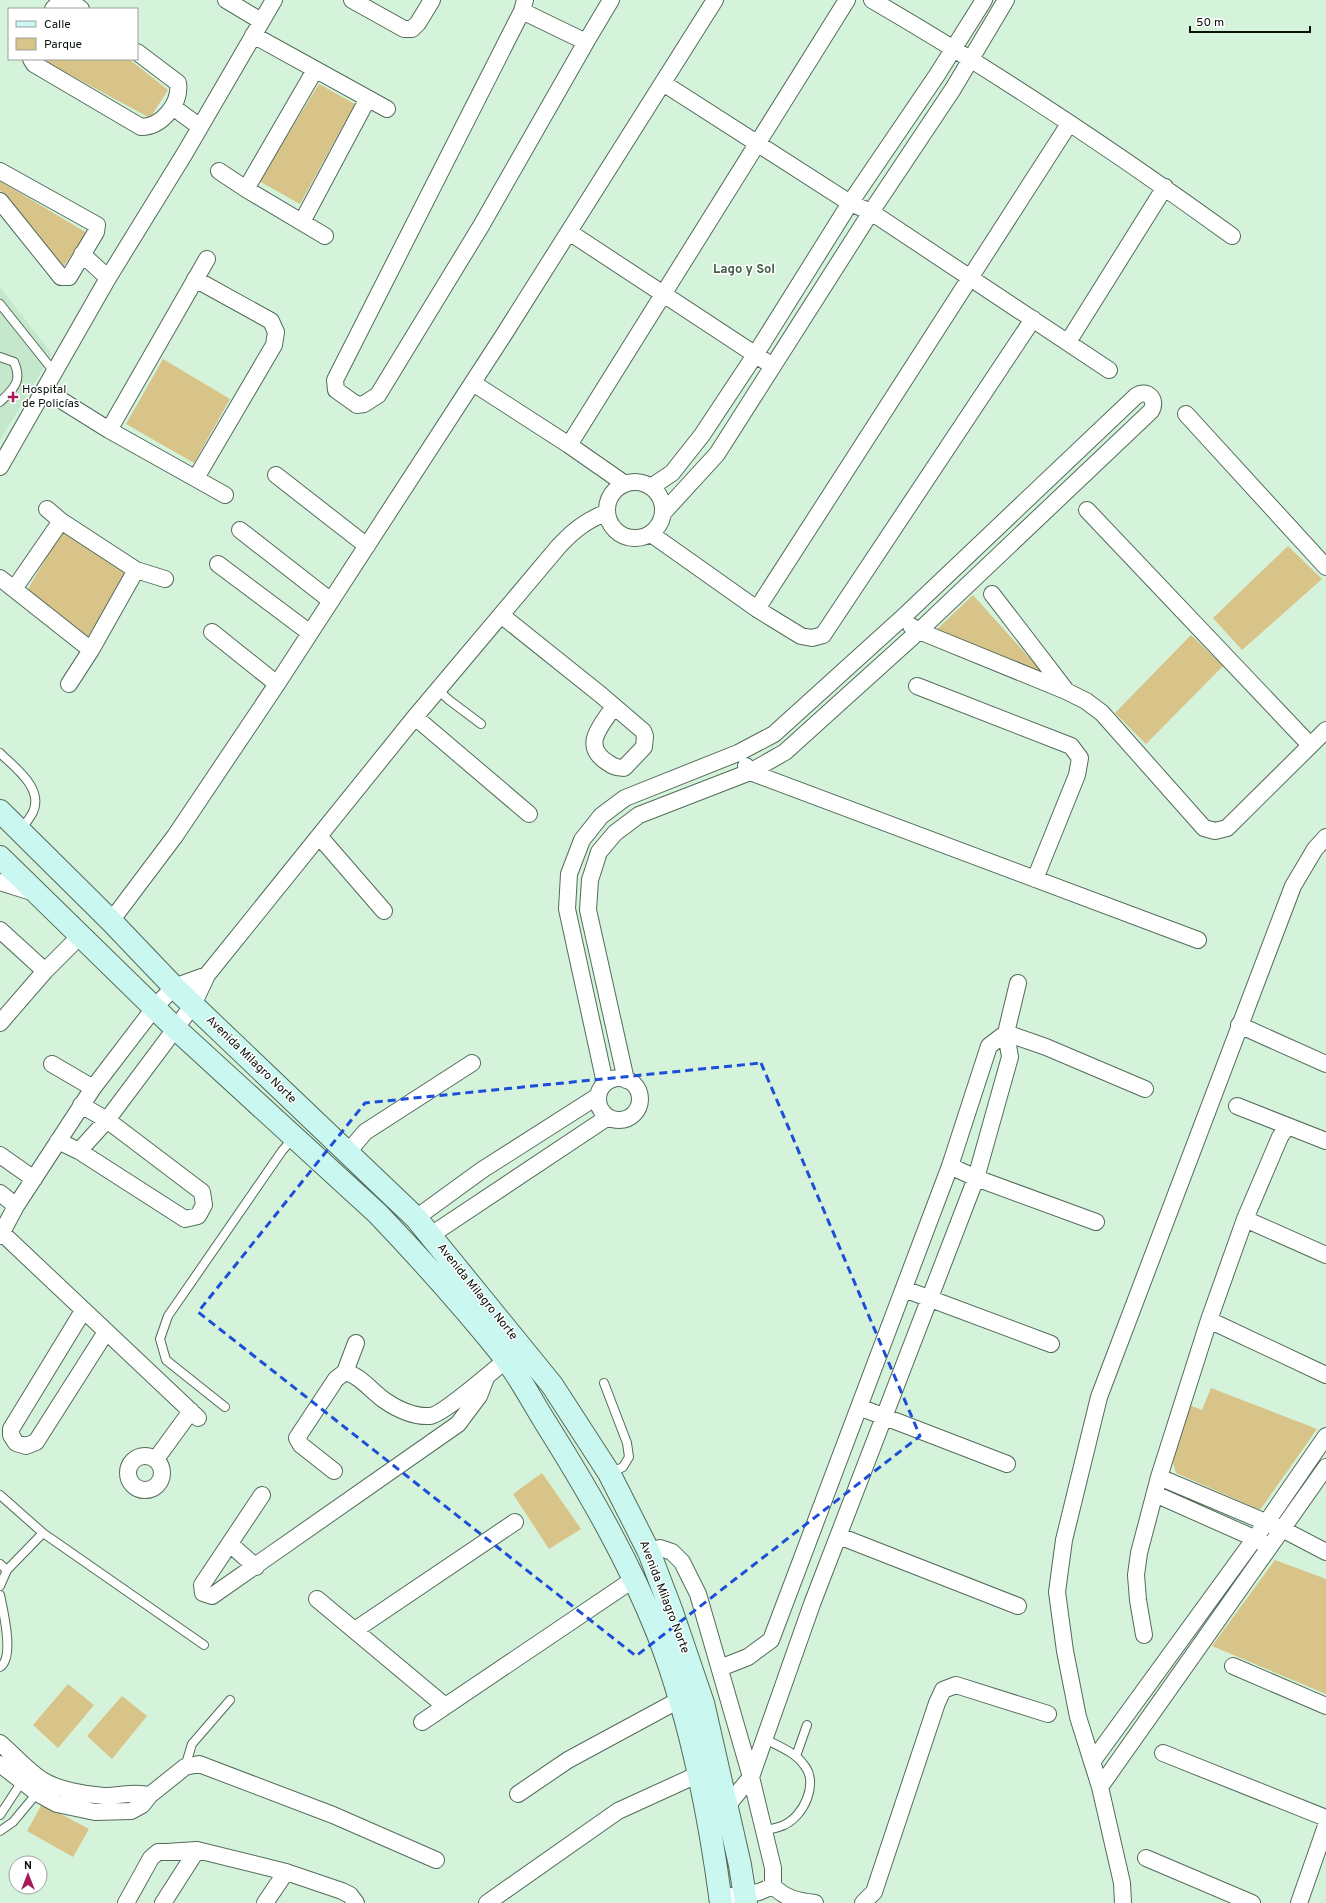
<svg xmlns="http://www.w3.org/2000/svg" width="1326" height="1903" font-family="Overpass,sans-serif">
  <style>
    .built { fill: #c5e8cd }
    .green { fill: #d8c389 }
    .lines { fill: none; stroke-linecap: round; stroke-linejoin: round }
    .lane-casing { stroke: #536c59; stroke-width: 10 }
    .street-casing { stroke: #536c59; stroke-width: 18 }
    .secondary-casing { stroke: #536c59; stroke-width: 24 }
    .lane { stroke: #fff; stroke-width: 8 }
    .street { stroke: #fff; stroke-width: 16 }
    .secondary { stroke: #cbf7f1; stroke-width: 22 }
    .marked { fill: none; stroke: #1d4ed8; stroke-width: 3; stroke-dasharray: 8 5; stroke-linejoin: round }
    .poi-dot { fill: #a81a5a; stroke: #fff; stroke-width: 1.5 }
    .labels { text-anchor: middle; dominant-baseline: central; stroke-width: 3; stroke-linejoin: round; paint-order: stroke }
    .poi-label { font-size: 12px; fill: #09120b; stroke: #fff; text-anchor: start }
    .street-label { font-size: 12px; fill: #09120b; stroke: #fff }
    .neighbourhood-label { font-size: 13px; font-weight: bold; fill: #455d4a; stroke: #fff }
  </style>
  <rect width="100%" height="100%" fill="#d5f2db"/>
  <!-- built -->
  <path class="built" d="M0 287 52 354 0 440Z"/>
  <!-- green -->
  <path class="green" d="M41 59H129L168 90 150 118Z
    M319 84 355 104 300 204 259 181Z
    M0 181 87 233 63 267 0 190Z
    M163 359 230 399 194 463 126 424Z
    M63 529 128 572 86 640 28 589Z
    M1288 546 1322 579 1242 650 1213 618Z
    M973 595 1042 672 935 631Z
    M1191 635 1223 666 1146 744 1115 713Z
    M1211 1388 1317 1429 1260 1510 1176 1473 1172 1459 1189 1405 1202 1410Z
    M542 1473 581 1529 549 1549 513 1494Z
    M1275 1560 1326 1579V1694L1212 1646Z
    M68 1684 94 1705 58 1748 33 1725Z
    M122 1696 147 1716 112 1759 87 1736Z
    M42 1804 89 1829 73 1857 27 1831Z"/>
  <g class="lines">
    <defs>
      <path id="lane" d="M0 304 55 373
        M0 357 14 362C23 382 13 389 0 402
        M438 690 449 700 481 724
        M0 753C14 767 44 788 33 812 30 818 25 824 21 830
        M604 1383 627 1443 629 1457 623 1467 610 1473
        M225 1407 166 1360 160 1339 168 1316 282 1151 294 1137
        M0 1495 43 1533
        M0 1564 7 1570
        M0 1586 7 1570 43 1533 204 1645
        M0 1595C3 1610 15 1658 0 1667
        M796 1756 807 1725
        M185 1767 192 1744 230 1700
        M0 1815 23 1780
        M0 1831 13 1822 38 1792
        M763 1831C770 1829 778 1828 784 1825 804 1816 819 1783 804 1765 795 1752 778 1746 765 1739"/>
      <path id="street" d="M226 0 261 21
        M352 0 404 29H412L418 23 432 0
        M525 0 522 11 335 380 336 390 357 405 364 404 378 395 481 226 586 42
        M872 0C996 72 1116 152 1232 236
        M53 9C60 0 72 2 81 9
        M522 11 586 42 611 0
        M253 35 387 109
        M31 59 34 64 141 127C162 127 181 103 178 83L137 52
        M663 83 850 203 871 212 1109 370
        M173 107 200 127
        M0 171 97 225 96 232 69 277H61L0 201
        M219 171 246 189 325 236
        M246 189 315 70
        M302 222 367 100
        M569 232 765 361
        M82 254 108 278
        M195 279 271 321 276 332 274 345 196 478
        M1068 342 1165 187
        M473 383 569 445 625 484
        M45 390 109 430 225 495
        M1186 414 1326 567
        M109 430 207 259
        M569 445 847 0
        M0 467 108 278 185 153 274 0
        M276 475 367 546
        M607 510a28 28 0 1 1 56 0a28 28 0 1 1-56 0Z
        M651 487 672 473 702 435 755 355 850 203 937 75 984 0
        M47 509 61 521 136 570 165 579
        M1087 510 1310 745
        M663 513 717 454 871 212 953 89 1006 0
        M240 530 331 601
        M651 534 757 609 801 636 812 638 823 635 1033 319
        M218 564 310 633
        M0 578 91 650
        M14 589 61 521
        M992 594 1065 689
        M757 609 1069 124
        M501 615 601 695 643 731 645 736 644 747 624 768C615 768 611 765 604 760 582 743 603 724 614 706
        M911 626 919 631 1066 691 1086 701 1102 713 1204 828 1215 831 1227 828 1326 730
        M212 632 277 684
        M69 684 91 650 136 570
        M917 686 1071 746 1080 758 1077 775 1035 879
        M415 717 529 814
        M746 766 750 772 1198 940
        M319 836 384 911
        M0 882 35 893
        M111 921 175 836 277 684 503 336 715 0
        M0 930 45 971 0 1023
        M45 971 81 935
        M1239 1025 1326 1064
        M1006 1033 1046 1047 1145 1089
        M52 1064 93 1088
        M598 1099a21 21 0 1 1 42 0a21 21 0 1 1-42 0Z
        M605 1083 567 909 569 874 582 840 601 816 625 798 738 753 774 734 901 619 1136 396C1147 388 1158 400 1151 411L919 631 785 752 750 772 639 815 615 833 599 852 590 880 588 910 626 1080
        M1237 1106 1326 1141
        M58 1141 79 1151 185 1219 198 1216 204 1205 202 1192 107 1120 81 1105
        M79 1151 107 1120 193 1005 207 975 415 717 559 546C575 529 586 521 607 512
        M348 1152 365 1132 472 1063
        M0 1155 34 1179
        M950 1166 976 1178 1096 1222
        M0 1193 16 1206
        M416 1218 482 1170 598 1096
        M1245 1219 1326 1255
        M2 1233 198 1418
        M431 1235 608 1117
        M0 1236 16 1206 93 1088 155 1007 174 987 207 975
        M904 1289 1051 1344
        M83 1311 11 1429V1435L16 1443 26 1446 36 1442 106 1332
        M1209 1320 1326 1375
        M345 1372 356 1343
        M859 1407 1007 1464
        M128 1473a17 17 0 1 1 34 0a17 17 0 1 1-34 0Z
        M156 1459 191 1411
        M334 1471 301 1445 297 1438 336 1379 345 1372C361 1376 371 1391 384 1400 397 1409 413 1417 430 1416 442 1415 494 1370 506 1360
        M1159 1477 1282 1529 1326 1552
        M1155 1494 1263 1542
        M262 1495 202 1585 203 1593 212 1596 458 1424 479 1396 486 1378
        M839 1536 1018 1606
        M230 1544 256 1567
        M649 1552 660 1548 672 1552 682 1562 698 1594 751 1777 773 1868V1886
        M317 1599 445 1706
        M355 1630 515 1522
        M1144 1635 1138 1600 1136 1575 1139 1553 1159 1477 1209 1320 1245 1219 1280 1137 1287 1126
        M1233 1666 1326 1706
        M720 1668 748 1657 771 1640 950 1166 989 1046 1006 1033
        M422 1722 634 1579
        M0 1743C14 1755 27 1770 42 1780 58 1790 86 1795 104 1796 122 1796 132 1791 150 1795
        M1163 1753 1326 1818
        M1092 1762 1266 1523 1326 1436
        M0 1764 37 1793 57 1804 95 1812 131 1811 142 1805 150 1795 185 1767 199 1764 333 1815 436 1860
        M1100 1787 1326 1467
        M518 1794 568 1760 679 1700
        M727 1806 751 1777 812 1604 976 1178 1010 1057 1006 1033 1018 983
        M1146 1858 1252 1903
        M720 1898 759 1892 773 1886C786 1899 798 1901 815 1903
        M126 1903 151 1858 158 1852H166L197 1850 286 1872 342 1891 350 1895 356 1903
        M163 1903 197 1850
        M265 1903 286 1872
        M487 1903 618 1811 699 1774
        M863 1903 874 1892 937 1703 943 1690 956 1685 1048 1714
        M1123 1903 1122 1883 1100 1787 1078 1717 1065 1651 1057 1592 1064 1540 1099 1397 1293 886 1315 849 1326 837
        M1299 1903 1326 1826"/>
      <path id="secondary" d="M0 811 111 921 174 987 416 1218 552 1385 609 1473 649 1552 672 1612 703 1703 740 1865 746 1903
        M0 857 175 1028 377 1213C421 1259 465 1308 505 1358 521 1379 533 1403 547 1425 589 1492 629 1561 658 1634 691 1720 709 1812 721 1903"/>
    </defs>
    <!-- lane casing -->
    <use href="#lane" class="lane-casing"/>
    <!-- street casing -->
    <use href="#street" class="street-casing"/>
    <!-- secondary casing -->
    <use href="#secondary" class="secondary-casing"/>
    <!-- lane -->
    <use href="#lane" class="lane"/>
    <!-- street -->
    <use href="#street" class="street"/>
    <!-- secondary -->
    <use href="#secondary" class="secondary"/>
  </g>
  <!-- marked area -->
  <path class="marked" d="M761 1063 920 1436 636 1656 198 1312 365 1103Z"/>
  <!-- markers -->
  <path class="poi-dot" d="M11 391h4v4h4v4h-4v4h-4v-4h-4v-4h4z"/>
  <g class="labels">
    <!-- poi labels -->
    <g class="poi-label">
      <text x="22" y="390">Hospital<tspan x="22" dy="14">de Policías</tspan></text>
    </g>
    <!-- street labels -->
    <g class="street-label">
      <text transform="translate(251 1060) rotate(44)">Avenida Milagro Norte</text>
      <text transform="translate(477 1292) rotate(51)">Avenida Milagro Norte</text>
      <text transform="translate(664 1597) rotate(69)">Avenida Milagro Norte</text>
    </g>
    <!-- neighbourhood labels -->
    <g class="neighbourhood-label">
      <text x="744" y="270">Lago y Sol</text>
    </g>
  </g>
  <!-- legend -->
  <rect x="8" y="8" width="130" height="52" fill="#ffffff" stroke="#9da09d"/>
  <rect x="16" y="21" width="20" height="6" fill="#cbf7f1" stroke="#9da09d"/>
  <text x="44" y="28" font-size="12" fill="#09120b">Calle</text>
  <rect x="16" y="38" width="20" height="12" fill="#d8c389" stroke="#9da09d"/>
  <text x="44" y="48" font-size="12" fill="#09120b">Parque</text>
  <!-- north arrow -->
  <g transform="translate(28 1875)"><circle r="19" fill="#ffffff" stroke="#9da09d"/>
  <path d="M0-3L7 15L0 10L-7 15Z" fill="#a81a5a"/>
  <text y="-6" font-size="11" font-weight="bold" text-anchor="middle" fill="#09120b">N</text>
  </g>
  <!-- scale -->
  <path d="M1190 26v6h120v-6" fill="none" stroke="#09120b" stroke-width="2"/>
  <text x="1196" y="26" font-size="12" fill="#09120b" stroke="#ffffff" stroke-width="3" paint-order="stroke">50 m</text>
</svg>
